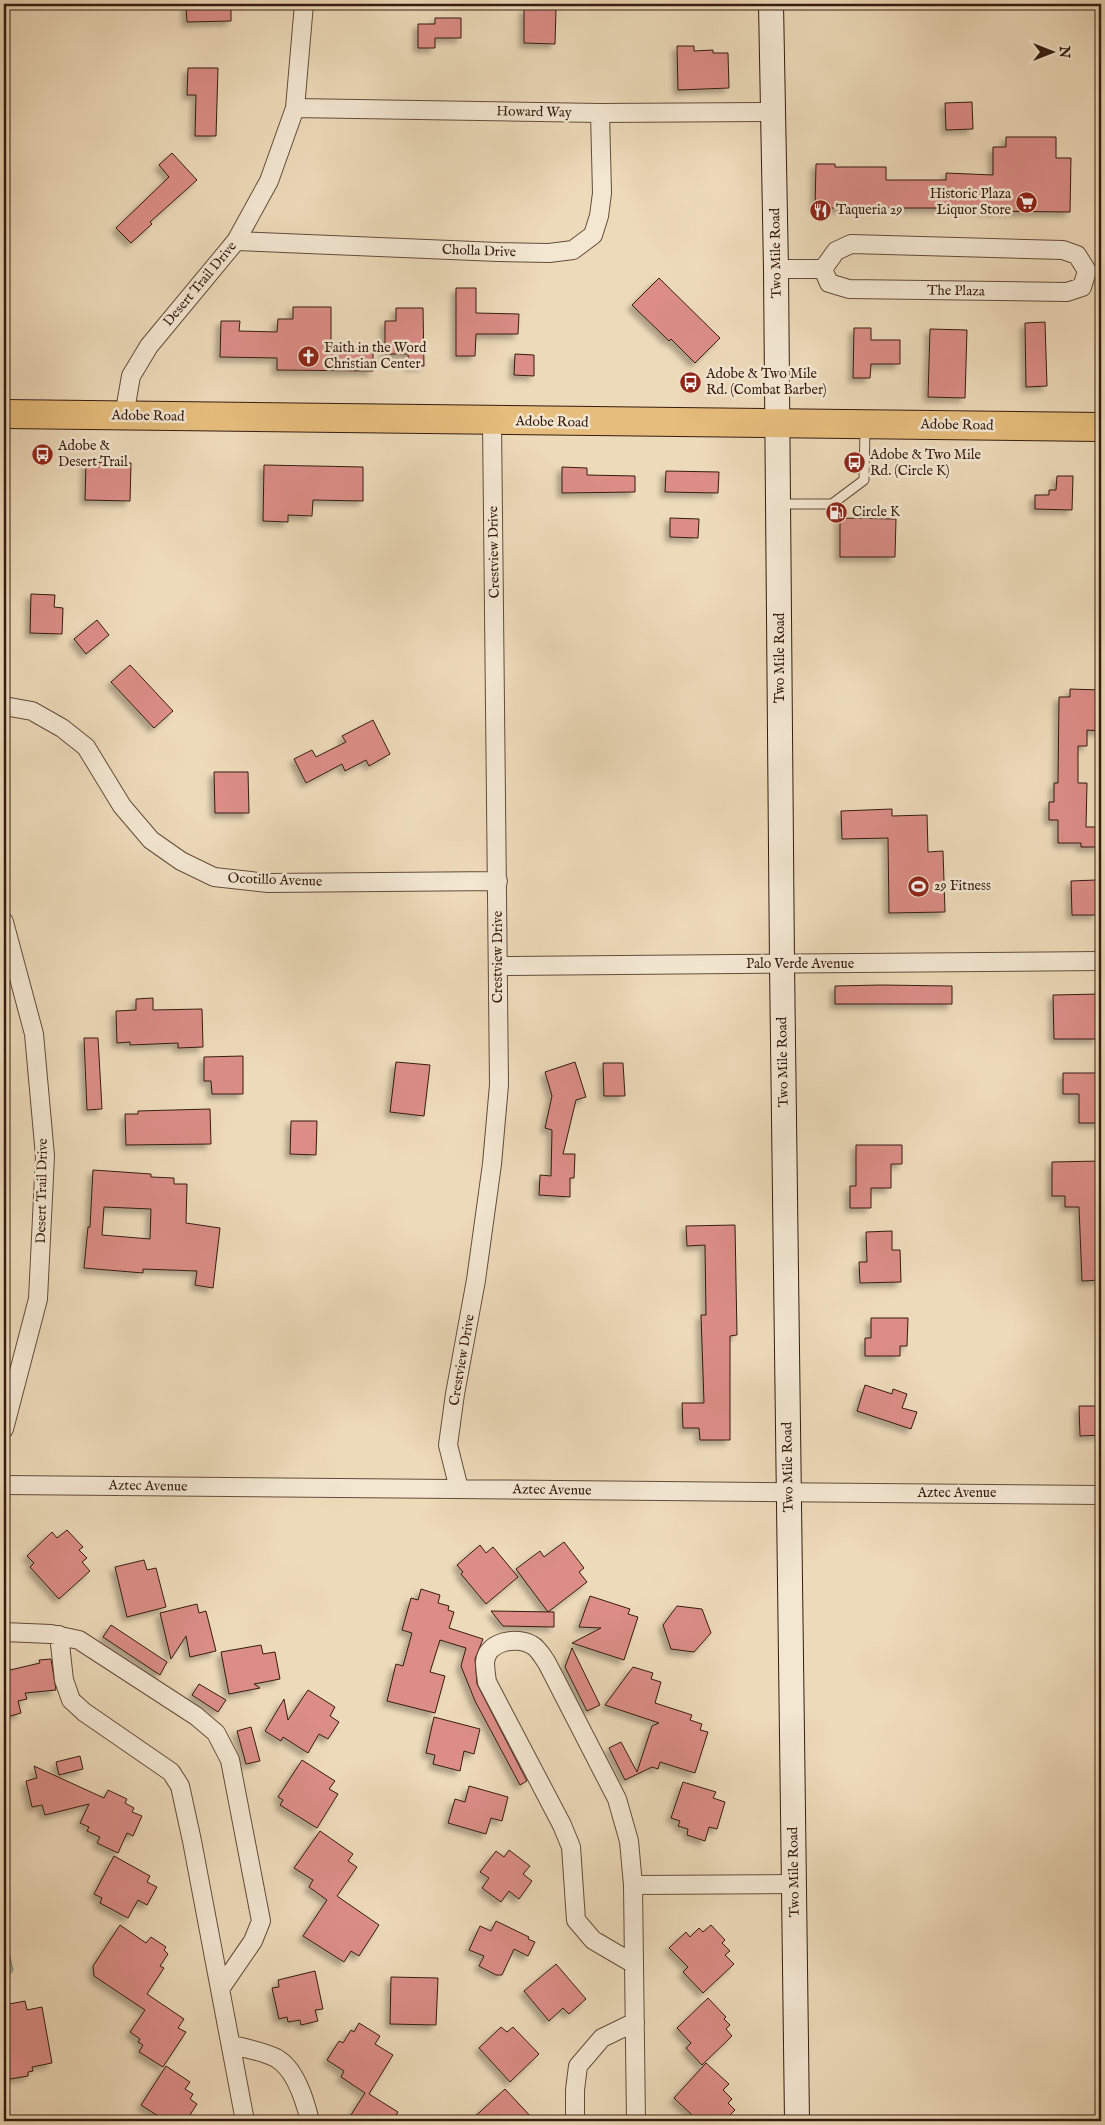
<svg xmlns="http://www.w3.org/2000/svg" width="1105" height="2125" font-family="'IM FELL English',serif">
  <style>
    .water { fill: #99bab2; stroke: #717b71 }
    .building { fill: #db8d86; stroke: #361c10; fill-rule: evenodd; filter: url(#shadow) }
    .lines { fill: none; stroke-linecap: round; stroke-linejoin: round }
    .lane-casing { stroke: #644c3a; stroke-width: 11 }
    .street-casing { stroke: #644c3a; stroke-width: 20 }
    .secondary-casing { stroke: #361c10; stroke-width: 26 }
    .primary-casing { stroke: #361c10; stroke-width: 30 }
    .lane { stroke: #f3e7d2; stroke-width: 9 }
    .street { stroke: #f3e7d2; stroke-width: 18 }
    .secondary { stroke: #f3e7d2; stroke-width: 24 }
    .primary { stroke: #e6bd7c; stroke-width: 28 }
    .labels { text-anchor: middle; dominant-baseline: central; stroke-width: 5; stroke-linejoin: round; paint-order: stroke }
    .street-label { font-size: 14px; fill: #361c10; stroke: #f3e7d2 }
    .poi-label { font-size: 14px; fill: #361c10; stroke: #f3e7d2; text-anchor: start }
  </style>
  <defs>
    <filter id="shadow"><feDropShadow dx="-4.5" dy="4.5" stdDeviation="2.5" flood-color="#0004"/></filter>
  </defs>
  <rect width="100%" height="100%" fill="#eddab9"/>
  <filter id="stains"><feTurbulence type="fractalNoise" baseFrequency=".004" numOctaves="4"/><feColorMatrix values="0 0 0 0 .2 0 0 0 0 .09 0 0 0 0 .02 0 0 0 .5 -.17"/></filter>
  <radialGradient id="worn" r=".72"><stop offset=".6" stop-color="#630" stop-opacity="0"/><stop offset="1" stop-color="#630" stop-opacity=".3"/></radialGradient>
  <!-- water -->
  <path class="water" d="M4 1951 9 1953 13 1970 11 1973 4 1972Z"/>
  <!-- building -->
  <path class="building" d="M186 4H231V21L187 22Z
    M524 8 556 9 555 44 524 43Z
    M435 18H461V38H435V48H418V24H435Z
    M677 46H694V51L713 50V53H728L729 88 678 90Z
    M188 68H218L216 136H195L196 95H187Z
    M972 102 973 129 946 130 945 103Z
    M1006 137H1056V158H1071L1070 212 982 211V209L931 208H815L816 164H835V167H886V180H946V173L993 175V147H1006Z
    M172 153 197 180 150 222 152 224 131 243 116 228 169 177 159 165Z
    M659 278 720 338 695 363 671 339 669 341 632 305Z
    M456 288H476V313L519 314 518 334H476L475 356H456Z
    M293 307H331V348L373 349V371L277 370V358L220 357 221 321H240L239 331 277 332 278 319H293Z
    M396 308H423L424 366H409L408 354H385V321H396Z
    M1045 322 1047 386 1026 387 1025 323Z
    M854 328H871V340H900V364H871L870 378H853Z
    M930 329 967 330 965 398 928 397Z
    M515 354 534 355V376L514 375Z
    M86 462 131 463 130 501 85 500Z
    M264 465 363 467V501L313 500 312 516 288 515V522L263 521Z
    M562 467 587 468V475L635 476V492L562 493Z
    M666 471 719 472 718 493 665 492Z
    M1057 476H1073L1072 510 1035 509V495H1049V490H1056Z
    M670 518 699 519 698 538 670 537Z
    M840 518 896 519 895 557H840Z
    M31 594 55 595 54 607 63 608 62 634 30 633Z
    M97 620 109 635 86 654 74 639Z
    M130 665 173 711 154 728 111 682Z
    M1070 689 1101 690V731L1087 730V746H1078V783H1087L1086 827H1100V847H1081V843H1058V820H1049V802H1054V783H1058L1059 697H1070Z
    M373 720 390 754 369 766 366 760 345 771 342 764 306 783 294 759 312 750 316 757 346 742 342 736Z
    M214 772H248L249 813H215Z
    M892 809V816L927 815 928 852 943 851 945 912 889 913 888 838 842 839 841 811Z
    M1096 880V888H1101V905H1097V915H1072L1071 881Z
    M881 985 952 986V1004H835V986Z
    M1101 994V1015H1097L1098 1039H1054L1053 995Z
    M153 998V1010L202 1009 203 1047 178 1048V1043L130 1045V1042L117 1043 116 1011 136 1010V999Z
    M84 1038H98L102 1109 87 1110Z
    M243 1056V1094H212L211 1081H204V1057Z
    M396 1062 430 1065 424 1116 390 1112Z
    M575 1062 586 1097 576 1100 563 1154H575L574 1178H570V1197L539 1195 540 1175 551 1176 552 1130 545 1128 552 1096 545 1072Z
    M603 1063H623L625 1096H604Z
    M1063 1073H1101V1123H1079V1094H1063Z
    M210 1109 211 1144 126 1145 125 1114H138V1111Z
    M291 1121H317L316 1155 290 1154Z
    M856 1145H902V1164H891V1188H871V1208H850V1186H856Z
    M1101 1161V1188H1100L1101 1280 1082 1281 1079 1207H1065V1196H1052V1162Z
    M93 1170 151 1174V1177L174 1178V1184H187L186 1223 220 1228 213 1288 195 1285 197 1271 143 1269V1273L84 1268 88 1227H90ZM104 1207 151 1209 150 1239 102 1235Z
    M735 1225 737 1335 730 1336V1440H700L699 1428H683L682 1403H704L701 1315H706L705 1245 687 1246 686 1226Z
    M892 1231V1250H900L901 1282 860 1283 859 1262H867L866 1232Z
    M871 1318H908L907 1346H900V1356H865V1338H871Z
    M865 1385 892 1394 893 1389 907 1394 902 1408 917 1412 911 1429 857 1411Z
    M1079 1406H1101V1435L1080 1436Z
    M67 1530 83 1547 79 1550 87 1558 82 1562 90 1571 59 1599 30 1567 34 1563 27 1556 52 1532 57 1538Z
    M564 1542 584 1568 579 1572 587 1582 548 1612 516 1569 540 1551 544 1557Z
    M480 1545 486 1553 493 1547 518 1577 486 1604 461 1574 463 1572 457 1565Z
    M144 1560 147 1570 156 1568 166 1607 127 1617 115 1567Z
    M421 1589 440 1595 438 1603 449 1606 448 1610 454 1612 449 1628 483 1639 475 1659 477 1684 527 1781 520 1785 475 1701 461 1666 466 1648 440 1640 430 1672 445 1676 435 1713 387 1701 396 1664 403 1666 412 1633 402 1630 411 1598 418 1600Z
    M590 1596 630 1609 628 1614 638 1617 624 1660 572 1643 601 1628 579 1627Z
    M197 1604 199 1613 206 1611 216 1651 190 1657 186 1636 171 1659 160 1613Z
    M677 1606 702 1609 711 1633 694 1652 671 1649 663 1625Z
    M491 1611 554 1612V1627L503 1626Z
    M111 1625 167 1662 160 1675 103 1637Z
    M261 1645 263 1654 275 1652 280 1679 254 1684 260 1688 229 1694 221 1652Z
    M572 1648 600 1705 587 1711 565 1667Z
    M51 1659 56 1690 25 1693 27 1699 18 1701 21 1713 4 1718V1666L9 1665 10 1670 40 1663 39 1660Z
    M633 1667 653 1673 651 1679 661 1682 655 1703 692 1715 690 1720 702 1724 700 1730 708 1732 695 1773 660 1762 658 1769 652 1767 625 1780 609 1748 621 1742 637 1772 652 1726 659 1723 605 1705Z
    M199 1684 226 1700 218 1712 192 1695Z
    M308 1690 335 1707 330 1716 339 1722 328 1739 319 1734 308 1753 283 1737 281 1741 265 1731 284 1699 288 1720Z
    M434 1717 480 1729 474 1754 464 1751 460 1771 433 1764 435 1755 426 1753Z
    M251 1727 260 1761 246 1764 237 1731Z
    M80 1756 83 1769 59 1775 56 1762Z
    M302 1760 335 1781 329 1789 338 1794 317 1828 280 1805 283 1800 278 1797Z
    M34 1766 104 1798 108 1790 127 1799 125 1803 134 1808 132 1812 142 1816 133 1836 127 1833 118 1853 97 1843 100 1837 87 1831 89 1827 80 1823 89 1804 45 1815 42 1805 32 1807 26 1781 37 1778Z
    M683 1782 716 1792 713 1798 725 1802 717 1829 709 1827 705 1841 687 1835 688 1829 678 1826 680 1821 671 1818Z
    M469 1786 508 1797 502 1821 491 1818 486 1834 448 1823 455 1799 465 1802Z
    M320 1831 353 1854 348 1861 357 1867 337 1896 379 1925 359 1956 351 1951 344 1962 303 1936 327 1900 309 1887 313 1880 294 1868Z
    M509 1850 530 1866 523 1874 532 1881 519 1899 509 1891 501 1902 482 1888 489 1878 480 1872 496 1851 504 1857Z
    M114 1856 150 1876 147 1882 157 1887 147 1905 138 1900 128 1918 100 1903 102 1898 94 1894Z
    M496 1921 529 1937 528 1939 535 1942 528 1956 514 1949 502 1975H496L479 1966 484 1956 469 1950 480 1926 491 1931Z
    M120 1925 146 1943 151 1937 166 1947 164 1950 168 1954 160 1966 164 1968 147 1994 184 2019 178 2028 186 2032 163 2067 139 2052 143 2045 138 2042 140 2039 130 2032 145 2010 94 1976 93 1966Z
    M711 1925 725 1940 722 1943 730 1951 725 1955 734 1964 703 1993 683 1972 688 1967 669 1948 686 1932 690 1937 699 1928 703 1932Z
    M556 1964 586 1999 569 2014 563 2008 549 2021 524 1991Z
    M315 1971 323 2009 315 2010 318 2021 301 2025 300 2020 288 2022 287 2017 279 2019 272 1988 279 1987 278 1980Z
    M391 1977 438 1978 436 2025 390 2024Z
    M708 1998 726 2017 724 2019 730 2025 726 2029 732 2036 702 2065 686 2048 691 2043 677 2028Z
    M25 2001 27 2010 42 2007 52 2063 32 2067 33 2071 28 2072V2076L4 2080V2005Z
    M359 2023 380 2036 375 2044 393 2055 369 2094 398 2112 393 2121H347L365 2093 341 2077 344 2071 327 2060 339 2041 343 2043 351 2030 354 2032Z
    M501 2027 507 2032 513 2027 539 2054 510 2082 479 2048Z
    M706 2063 729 2084 723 2090 732 2099 728 2103 735 2110 724 2121H686L692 2115 674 2098Z
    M166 2066 190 2082 185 2089 193 2094 190 2099 197 2104 186 2121H154L158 2116 141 2105Z
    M505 2089 535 2121H470Z"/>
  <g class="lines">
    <defs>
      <path id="lane" d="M780 504H832L864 480 865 428"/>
      <path id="street" d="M295 108 600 113 773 112
        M236 241 498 252 549 253 573 250 593 235 599 216 602 193 600 113
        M851 244 1063 250 1077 255 1087 271 1082 287 1067 292 849 289 829 283 823 269 836 251Z
        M776 269H823
        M124 416 131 376 149 346 236 241 269 181 295 108 304 4
        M4 706 32 711 62 728 86 747 122 806 151 840 181 861 214 877 268 883 498 881
        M4 922 34 1034 45 1156 38 1299 4 1429
        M499 966 1101 961
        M4 1485 1101 1495
        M459 1489 448 1445 455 1394 476 1280 492 1164 499 1085 492 421
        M4 1632 51 1634 79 1640 196 1716 216 1733 230 1760 261 1921 253 1941 220 1989
        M59 1635 64 1680 71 1700 84 1712 171 1772 180 1786 192 1841 245 2121
        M633 1885 794 1884
        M634 1964 593 1940 576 1920 571 1847 562 1825 487 1682C486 1675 485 1668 485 1662 487 1641 517 1636 532 1645 538 1648 543 1657 547 1663L617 1799 629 1841 633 1885 636 2121
        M231 2045C246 2048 262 2051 276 2058 296 2069 305 2101 310 2121
        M575 2121V2090L578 2066 602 2038 635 2022"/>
      <path id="secondary" d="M771 4 776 269 782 964 797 2121"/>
      <path id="primary" d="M4 414 1101 427"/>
    </defs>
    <!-- lane casing -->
    <use href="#lane" class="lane-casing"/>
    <!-- street casing -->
    <use href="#street" class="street-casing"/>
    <!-- secondary casing -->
    <use href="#secondary" class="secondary-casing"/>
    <!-- primary casing -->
    <use href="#primary" class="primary-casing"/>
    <!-- lane -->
    <use href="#lane" class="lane"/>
    <!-- street -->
    <use href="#street" class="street"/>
    <!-- secondary -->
    <use href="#secondary" class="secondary"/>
    <!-- primary -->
    <use href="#primary" class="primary"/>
  </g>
  <!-- icons -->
  <defs>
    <symbol id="supermarket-disc" viewBox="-11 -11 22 22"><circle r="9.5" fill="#8f2418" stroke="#f3e7d2"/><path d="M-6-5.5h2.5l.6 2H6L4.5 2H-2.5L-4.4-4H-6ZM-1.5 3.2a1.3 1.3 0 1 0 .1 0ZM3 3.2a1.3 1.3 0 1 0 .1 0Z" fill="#fff"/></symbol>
    <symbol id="restaurant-disc" viewBox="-11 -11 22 22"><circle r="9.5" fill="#8f2418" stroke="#f3e7d2"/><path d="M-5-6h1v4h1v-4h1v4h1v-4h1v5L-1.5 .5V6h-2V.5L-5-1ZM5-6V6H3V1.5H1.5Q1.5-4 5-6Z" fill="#fff"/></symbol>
    <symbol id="church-disc" viewBox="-11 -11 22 22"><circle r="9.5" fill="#8f2418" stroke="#f3e7d2"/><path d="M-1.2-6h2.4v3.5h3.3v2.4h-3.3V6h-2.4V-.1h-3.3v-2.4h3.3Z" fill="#fff"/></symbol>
    <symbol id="bus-disc" viewBox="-11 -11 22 22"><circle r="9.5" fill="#8f2418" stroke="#f3e7d2"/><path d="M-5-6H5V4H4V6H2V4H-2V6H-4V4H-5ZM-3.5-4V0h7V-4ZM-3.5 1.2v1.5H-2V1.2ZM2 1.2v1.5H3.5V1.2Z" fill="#fff"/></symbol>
    <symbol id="fuel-disc" viewBox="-11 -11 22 22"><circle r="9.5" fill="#8f2418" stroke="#f3e7d2"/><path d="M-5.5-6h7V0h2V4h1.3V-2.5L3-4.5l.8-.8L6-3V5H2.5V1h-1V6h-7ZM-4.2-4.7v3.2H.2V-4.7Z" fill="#fff"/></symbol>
    <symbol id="stadium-disc" viewBox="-11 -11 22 22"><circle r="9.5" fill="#8f2418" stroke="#f3e7d2"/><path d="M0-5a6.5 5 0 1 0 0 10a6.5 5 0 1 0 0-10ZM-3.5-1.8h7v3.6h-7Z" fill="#fff"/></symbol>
  </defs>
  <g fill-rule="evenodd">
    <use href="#supermarket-disc" x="1014" y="190" width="25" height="25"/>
    <use href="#restaurant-disc" x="808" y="198" width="25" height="25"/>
    <use href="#church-disc" x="296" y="344" width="25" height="25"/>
    <use href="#bus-disc" x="678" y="370" width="25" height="25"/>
    <use href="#bus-disc" x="30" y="442" width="25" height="25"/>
    <use href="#bus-disc" x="842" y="450" width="25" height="25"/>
    <use href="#fuel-disc" x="824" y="500" width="25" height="25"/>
    <use href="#stadium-disc" x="906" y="874" width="25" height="25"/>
  </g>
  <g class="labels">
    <!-- street labels -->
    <g class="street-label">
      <text transform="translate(534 112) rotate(1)">Howard Way</text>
      <text transform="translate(479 251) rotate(2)">Cholla Drive</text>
      <text transform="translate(776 253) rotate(-91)">Two Mile Road</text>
      <text transform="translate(200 284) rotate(-50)">Desert Trail Drive</text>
      <text transform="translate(956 291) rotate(1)">The Plaza</text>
      <text transform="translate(148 416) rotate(1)">Adobe Road</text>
      <text transform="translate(552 422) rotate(1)">Adobe Road</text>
      <text transform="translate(957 425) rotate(1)">Adobe Road</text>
      <text transform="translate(494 552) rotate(-91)">Crestview Drive</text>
      <text transform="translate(780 658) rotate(-90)">Two Mile Road</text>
      <text transform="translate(275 880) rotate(2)">Ocotillo Avenue</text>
      <text transform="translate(498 957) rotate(-90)">Crestview Drive</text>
      <text x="800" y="964">Palo Verde Avenue</text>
      <text transform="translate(783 1062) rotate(-91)">Two Mile Road</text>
      <text transform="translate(42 1191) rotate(-89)">Desert Trail Drive</text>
      <text transform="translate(462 1360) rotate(-80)">Crestview Drive</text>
      <text transform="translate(788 1467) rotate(-91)">Two Mile Road</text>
      <text transform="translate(148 1486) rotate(1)">Aztec Avenue</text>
      <text transform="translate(552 1490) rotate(1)">Aztec Avenue</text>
      <text x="957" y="1493">Aztec Avenue</text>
      <text transform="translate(794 1872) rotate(-91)">Two Mile Road</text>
    </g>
    <!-- poi labels -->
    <g class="poi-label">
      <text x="1011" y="194" text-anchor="end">Historic Plaza<tspan x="1011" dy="16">Liquor Store</tspan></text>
      <text x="836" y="210">Taqueria 29</text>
      <text x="324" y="348">Faith in the Word<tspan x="324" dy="16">Christian Center</tspan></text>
      <text x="706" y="374">Adobe &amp; Two Mile<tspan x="706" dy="16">Rd. (Combat Barber)</tspan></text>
      <text x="58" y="446">Adobe &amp;<tspan x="58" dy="16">Desert Trail</tspan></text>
      <text x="870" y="455">Adobe &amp; Two Mile<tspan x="870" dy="16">Rd. (Circle K)</tspan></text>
      <text x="852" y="512">Circle K</text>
      <text x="934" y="886">29 Fitness</text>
    </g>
  </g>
  <!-- margin -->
  <rect width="1105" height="2125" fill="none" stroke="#eddab9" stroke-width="20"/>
  <rect x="5" y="5" width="1095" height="2115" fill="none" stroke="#361c10" stroke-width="2.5"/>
  <rect x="10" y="10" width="1085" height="2105" fill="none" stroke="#361c10"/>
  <!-- north arrow -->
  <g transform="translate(1052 52) rotate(90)" stroke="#f3e7d2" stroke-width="4" paint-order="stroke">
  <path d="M0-4L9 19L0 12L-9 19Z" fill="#361c10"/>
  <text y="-8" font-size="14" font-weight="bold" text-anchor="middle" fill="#361c10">N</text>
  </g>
  <rect width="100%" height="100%" filter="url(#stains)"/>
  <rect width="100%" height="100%" fill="url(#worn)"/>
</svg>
